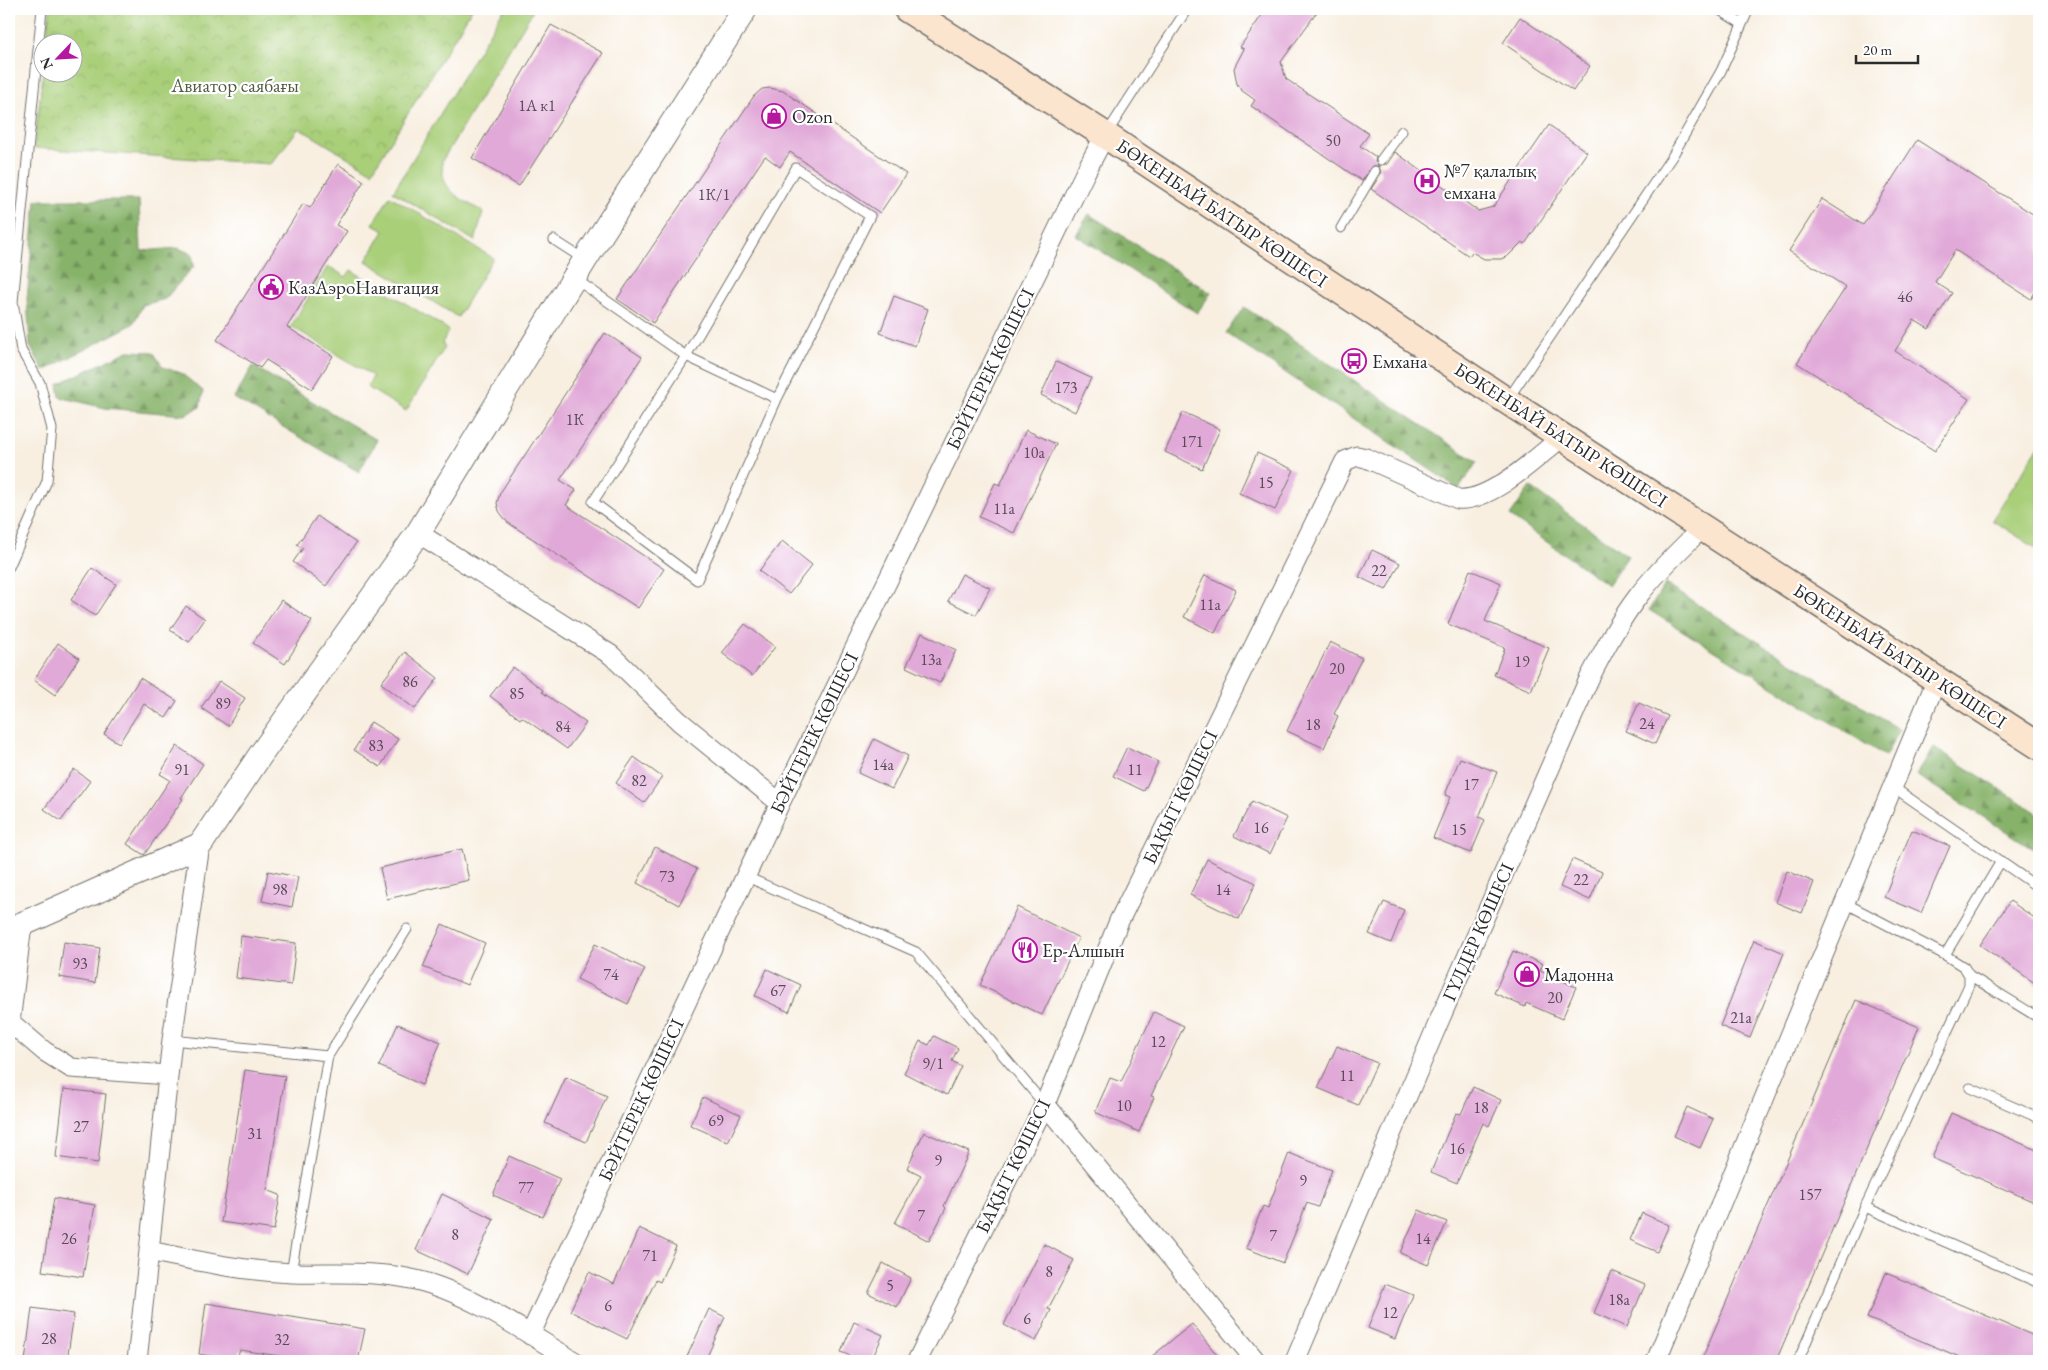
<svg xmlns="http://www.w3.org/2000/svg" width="2048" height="1370" font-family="'EB Garamond',serif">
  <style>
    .grass { fill: #a9cf79; stroke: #6a7d52 }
    .forest { fill: url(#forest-firs); stroke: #586e4a }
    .park { fill: url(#park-crowns); stroke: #6a7d52 }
    .building { fill: #e1a9d8 }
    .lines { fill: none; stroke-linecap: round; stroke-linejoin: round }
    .service-casing { stroke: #73706b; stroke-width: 11 }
    .minor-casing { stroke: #73706b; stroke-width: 21 }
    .tertiary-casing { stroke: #73706b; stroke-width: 26 }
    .secondary-casing { stroke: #73706b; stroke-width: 29 }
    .service { stroke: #fff; stroke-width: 9 }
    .minor { stroke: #fff; stroke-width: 19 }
    .tertiary { stroke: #fff; stroke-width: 24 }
    .secondary { stroke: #fce5cf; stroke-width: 26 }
    .labels { text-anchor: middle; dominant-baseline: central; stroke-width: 4.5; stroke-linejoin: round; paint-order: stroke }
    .number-label { font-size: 16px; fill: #584a56 }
    .park-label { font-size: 19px; fill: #515c42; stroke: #fff }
    .poi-label { font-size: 19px; fill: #2b2b2b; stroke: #fff; text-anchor: start }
    .street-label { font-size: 19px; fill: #2b2b2b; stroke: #fff }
  </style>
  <defs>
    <pattern id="forest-firs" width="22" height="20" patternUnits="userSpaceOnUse" patternTransform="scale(1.25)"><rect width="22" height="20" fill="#86b269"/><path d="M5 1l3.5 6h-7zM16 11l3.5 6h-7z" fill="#6e9157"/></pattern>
    <pattern id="park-crowns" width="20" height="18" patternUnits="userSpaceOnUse" patternTransform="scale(1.25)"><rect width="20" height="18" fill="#a9cf79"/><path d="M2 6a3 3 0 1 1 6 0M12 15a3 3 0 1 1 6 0" fill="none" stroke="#92b269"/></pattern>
  </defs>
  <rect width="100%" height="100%" fill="#fff"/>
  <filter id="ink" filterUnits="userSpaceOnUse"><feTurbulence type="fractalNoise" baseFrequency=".02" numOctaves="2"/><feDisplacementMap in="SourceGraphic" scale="10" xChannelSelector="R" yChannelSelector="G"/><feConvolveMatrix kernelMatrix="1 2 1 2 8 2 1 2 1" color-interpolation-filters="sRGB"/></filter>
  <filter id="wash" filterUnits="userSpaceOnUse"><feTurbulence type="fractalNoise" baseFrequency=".0096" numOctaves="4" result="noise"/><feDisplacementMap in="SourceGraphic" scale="20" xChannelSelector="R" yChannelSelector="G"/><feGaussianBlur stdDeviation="1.12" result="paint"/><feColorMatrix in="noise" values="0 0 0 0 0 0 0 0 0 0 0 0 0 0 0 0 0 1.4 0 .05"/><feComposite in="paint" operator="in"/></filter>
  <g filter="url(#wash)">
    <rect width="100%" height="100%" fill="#f8efe1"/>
    <!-- grass -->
    <path class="grass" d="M504 9H534L442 161C441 193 459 197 483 212L475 241 393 192Z
      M390 196 493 258 458 317 366 261 384 231 373 224Z
      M328 266 346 277 351 270 449 330 442 343 445 347 406 411 367 387 373 376 291 326Z
      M2039 446V550L1992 520Z"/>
    <!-- forest -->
    <path class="forest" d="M36 200H139L141 251 178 248 192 254 194 266 165 299 143 305 133 324 44 371 30 346 27 299Z
      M1089 214 1211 293 1197 313 1076 235Z
      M1244 307 1477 462 1459 489 1226 333Z
      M128 351 153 352 163 367 181 373 203 391 200 407 185 415 105 408 60 397 58 384Z
      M253 366 377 440 359 472 234 398Z
      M1530 487 1628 556 1608 585 1510 516Z
      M1665 584 1900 730 1885 756 1649 610Z
      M1934 747 2039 814V852L1916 775Z"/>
    <!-- park -->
    <path class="park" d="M50 9H472L372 172 299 128 271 164 34 148 43 73 72 72V42H46Z"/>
    <g id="blocks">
      <!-- building -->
      <path class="building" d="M1266 9H1319L1281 62 1286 79 1369 134 1360 146 1376 157 1375 162 1378 165 1387 164 1395 152 1478 211 1493 207 1549 125 1587 152 1525 244 1522 242 1508 256 1501 259H1484L1472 252 1469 256 1371 189 1381 174 1379 166H1372L1362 181 1251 106 1255 100 1241 90 1237 84 1234 68 1244 49 1240 47Z
        M1520 17 1590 66 1573 91 1503 43Z
        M551 25 603 53 519 186 472 158Z
        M770 88 783 91 906 174 880 213 790 152 780 167 765 156 653 323 617 299 754 96 762 89Z
        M1917 140 2039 218V286L2031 299 1955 250 1935 282 1952 293 1929 329 1914 320 1895 351 1969 399 1935 451 1797 363 1846 287 1789 251 1822 199 1863 225Z
        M338 164 364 181 336 225 347 231 287 327 333 356 312 389 266 360 260 368 217 340 303 204 310 208Z
        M894 296 928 309 915 346 880 333Z
        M605 333 642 357 560 480 576 490 566 505 664 569 638 608 507 522 499 511 497 503 500 493Z
        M1056 362 1091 378 1075 412 1041 395Z
        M1183 412 1220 429 1202 469 1165 452Z
        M1026 430 1056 444 1014 533 979 517 995 483 1000 485Z
        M1257 453 1294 470 1275 510 1239 493Z
        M317 516 356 543 326 586 293 562 303 548 297 545Z
        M782 541 812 565 789 594 759 571Z
        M1372 550 1400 563 1386 590 1359 577Z
        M92 568 116 584 95 616 71 600Z
        M1470 570 1501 583 1485 621 1549 648 1531 691 1494 675 1505 648 1448 624Z
        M962 574 990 588 976 615 948 601Z
        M1205 575 1236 590 1215 633 1184 617Z
        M281 600 312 621 285 664 253 643Z
        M186 606 205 619 189 642 170 630Z
        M745 624 775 647 752 676 722 653Z
        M922 633 956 650 940 683 906 667Z
        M1330 642 1362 658 1334 714 1338 716 1324 748 1287 731Z
        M58 643 79 658 55 695 34 680Z
        M405 652 438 678 415 709 381 683Z
        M513 667 543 690 542 692 586 723 567 749 522 717 520 719 490 696Z
        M140 678 177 701 166 718 144 704 119 743 104 734Z
        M219 681 245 698 228 726 201 708Z
        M1639 703 1668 716 1655 744 1626 731Z
        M371 722 398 739 380 767 354 750Z
        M874 739 908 756 892 789 858 773Z
        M177 746 203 764 181 798 183 799 144 855 127 844 170 780 160 774Z
        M1127 747 1158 762 1144 791 1113 776Z
        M634 757 662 777 644 803 616 783Z
        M1460 758 1497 772 1479 817 1485 820 1471 853 1433 838 1450 797 1445 795Z
        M74 769 90 781 61 821 44 809Z
        M1252 801 1287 818 1270 854 1234 836Z
        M1912 830 1950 846 1921 913 1884 897Z
        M655 847 697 869 679 905 637 883Z
        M462 849 469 880 387 899 380 868Z
        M1207 859 1256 883 1239 919 1190 895Z
        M1572 859 1602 872 1590 900 1560 887Z
        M268 871 298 877 292 907 262 901Z
        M1787 871 1814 882 1802 913 1775 902Z
        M2010 901 2039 921V986L1980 945Z
        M1384 902 1404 910 1391 943 1369 934Z
        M1017 907 1079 938 1042 1015 980 985Z
        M442 924 485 943 467 985 423 967Z
        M241 936 296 943 291 985 236 978Z
        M1754 940 1784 953 1750 1038 1720 1026Z
        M64 942 100 948 95 983 59 977Z
        M595 944 645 969 628 1004 577 979Z
        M1513 951 1543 964 1540 971 1576 987 1562 1019 1526 1003 1525 1007 1494 993Z
        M767 969 801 985 789 1012 755 996Z
        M1856 1000 1919 1027 1776 1361H1701Z
        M1154 1012 1184 1026 1151 1096 1154 1097 1139 1132 1095 1112 1110 1078 1121 1082Z
        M398 1024 441 1042 422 1085 379 1066Z
        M934 1036 958 1048 952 1061 961 1066 947 1095 904 1073 920 1041 929 1045Z
        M1337 1046 1377 1063 1358 1105 1318 1088Z
        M245 1070 285 1076 267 1190 280 1195 274 1230 221 1222Z
        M566 1077 607 1096 586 1142 545 1123Z
        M1473 1087 1501 1100 1489 1126 1483 1123 1457 1183 1431 1172 1456 1113 1461 1114Z
        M64 1089 106 1094 98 1163 56 1157Z
        M703 1097 741 1115 728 1142 690 1125Z
        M1687 1107 1713 1119 1700 1148 1674 1136Z
        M1951 1113 2039 1151V1204L1932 1158Z
        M924 1132 969 1152 944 1206 946 1208 929 1241 895 1223 921 1175 907 1168Z
        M1289 1153 1332 1170 1318 1207 1307 1203 1283 1263 1246 1248 1263 1206 1268 1208Z
        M509 1156 560 1179 543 1217 493 1195Z
        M442 1194 494 1219 468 1274 416 1250Z
        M54 1198 95 1205 83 1277 42 1271Z
        M1419 1210 1447 1222 1428 1265 1400 1253Z
        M1642 1213 1669 1225 1657 1252 1630 1240Z
        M639 1228 676 1246 660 1282 656 1280 627 1339 570 1311 589 1272 614 1284Z
        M1044 1244 1074 1260 1048 1309 1051 1310 1036 1341 1004 1325Z
        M883 1263 911 1278 897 1307 868 1293Z
        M1612 1271 1645 1285 1627 1327 1594 1313Z
        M1886 1273 2039 1338V1361H1969L1867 1318Z
        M1385 1284 1413 1295 1395 1339 1368 1328Z
        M206 1303 365 1329 358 1361H313L240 1350 236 1361 199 1354Z
        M32 1308 74 1314 67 1361H25Z
        M709 1309 725 1317 705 1361H685Z
        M854 1322 883 1335 871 1361H862L841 1352Z
        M1192 1324 1222 1361H1146Z"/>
    </g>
  </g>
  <g filter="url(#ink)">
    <use href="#blocks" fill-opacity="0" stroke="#73706b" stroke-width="1"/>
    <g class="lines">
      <defs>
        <path id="service" d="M1718 9 1742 24
          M1107 133 1187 9
          M1381 160 1402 131
          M1341 228 1375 171
          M554 240 585 260
          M574 278 686 356 777 399 870 216 796 168 686 356 593 502 697 580 777 399
          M1508 399 1673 155 1721 71 1749 9
          M9 567 47 481 52 429 40 383 21 350 13 302 42 9
          M1893 787 2039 888
          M747 877 916 952 1044 1104
          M1945 955 2001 861
          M1969 975 2039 1018
          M172 1040 328 1056
          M1970 1088 2039 1118
          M1865 1207 2039 1283
          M291 1273 328 1056 407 929
          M1798 1361 1865 1207 1969 985V975L1964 967 1945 955 1845 903"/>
        <path id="minor" d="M418 533 611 655 679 721 780 803
          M10 1022 44 1051 71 1068 168 1075
          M9 1031 22 924
          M1045 1104 1256 1361
          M149 1251C197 1261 243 1271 292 1273 333 1274 375 1270 416 1280 468 1292 528 1334 574 1361
          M530 1335 780 803 1085 173 1105 135
          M137 1361 172 1040 200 845
          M917 1361 1045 1104 1119 921 1345 461 1357 456 1366 458 1458 499C1491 502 1537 457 1562 437
          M1295 1361 1439 1021 1589 679C1604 650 1619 621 1639 595 1658 570 1681 549 1703 527
          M1656 1361 1937 679"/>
        <path id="tertiary" d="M9 930 200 845 259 757 418 533 585 260 745 9"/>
        <path id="secondary" d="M907 9 1105 135 1507 401 2039 746"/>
      </defs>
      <!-- service casing -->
      <use href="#service" class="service-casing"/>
      <!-- minor casing -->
      <use href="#minor" class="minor-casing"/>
      <!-- tertiary casing -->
      <use href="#tertiary" class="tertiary-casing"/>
      <!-- secondary casing -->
      <use href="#secondary" class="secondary-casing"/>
      <!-- service -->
      <use href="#service" class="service"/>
      <!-- minor -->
      <use href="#minor" class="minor"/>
      <!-- tertiary -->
      <use href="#tertiary" class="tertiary"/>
      <!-- secondary -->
      <use href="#secondary" class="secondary"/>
    </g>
  </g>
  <!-- icons -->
  <defs>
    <symbol id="shop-ring" viewBox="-11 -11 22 22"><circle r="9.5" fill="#fff" stroke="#b5179e" stroke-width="1.5"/><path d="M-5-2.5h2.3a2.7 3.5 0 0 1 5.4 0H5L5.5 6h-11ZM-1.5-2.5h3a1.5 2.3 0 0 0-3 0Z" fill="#b5179e"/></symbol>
    <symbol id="hospital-ring" viewBox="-11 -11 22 22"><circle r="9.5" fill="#fff" stroke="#b5179e" stroke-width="1.5"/><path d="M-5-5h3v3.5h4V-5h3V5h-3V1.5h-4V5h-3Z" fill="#b5179e"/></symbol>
    <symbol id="civic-ring" viewBox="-11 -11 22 22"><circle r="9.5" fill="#fff" stroke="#b5179e" stroke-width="1.5"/><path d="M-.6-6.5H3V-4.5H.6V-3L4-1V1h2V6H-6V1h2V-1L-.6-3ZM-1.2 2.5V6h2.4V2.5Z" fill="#b5179e"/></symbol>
    <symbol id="bus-ring" viewBox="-11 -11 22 22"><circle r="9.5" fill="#fff" stroke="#b5179e" stroke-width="1.5"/><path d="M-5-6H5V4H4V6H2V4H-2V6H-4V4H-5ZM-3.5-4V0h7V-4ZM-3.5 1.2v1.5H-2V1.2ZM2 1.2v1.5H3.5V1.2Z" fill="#b5179e"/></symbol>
    <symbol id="restaurant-ring" viewBox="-11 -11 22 22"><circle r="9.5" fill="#fff" stroke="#b5179e" stroke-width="1.5"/><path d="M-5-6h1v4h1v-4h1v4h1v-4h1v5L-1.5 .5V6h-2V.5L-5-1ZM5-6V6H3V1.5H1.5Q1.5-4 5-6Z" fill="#b5179e"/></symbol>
  </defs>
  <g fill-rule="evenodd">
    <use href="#shop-ring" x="760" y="102" width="28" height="28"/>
    <use href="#hospital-ring" x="1413" y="167" width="28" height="28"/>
    <use href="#civic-ring" x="257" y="273" width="28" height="28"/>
    <use href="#bus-ring" x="1340" y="347" width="28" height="28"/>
    <use href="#restaurant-ring" x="1011" y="936" width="28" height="28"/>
    <use href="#shop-ring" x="1513" y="960" width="28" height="28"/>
  </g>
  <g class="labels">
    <!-- number labels -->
    <g class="number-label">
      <text x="537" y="105">1А к1</text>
      <text x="1333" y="140">50</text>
      <text x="714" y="194">1К/1</text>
      <text x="1905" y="296">46</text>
      <text x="1066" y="387">173</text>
      <text x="575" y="419">1К</text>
      <text x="1192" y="441">171</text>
      <text x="1034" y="452">10а</text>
      <text x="1266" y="482">15</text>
      <text x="1004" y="508">11а</text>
      <text x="1379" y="570">22</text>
      <text x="1210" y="604">11а</text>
      <text x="931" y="659">13а</text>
      <text x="1522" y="661">19</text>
      <text x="1337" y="668">20</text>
      <text x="410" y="681">86</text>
      <text x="517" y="693">85</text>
      <text x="223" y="703">89</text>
      <text x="1647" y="723">24</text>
      <text x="1313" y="724">18</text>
      <text x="563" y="726">84</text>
      <text x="376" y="745">83</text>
      <text x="883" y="764">14а</text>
      <text x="182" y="769">91</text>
      <text x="1135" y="769">11</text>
      <text x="639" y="780">82</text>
      <text x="1471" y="784">17</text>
      <text x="1261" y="827">16</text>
      <text x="1459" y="829">15</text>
      <text x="667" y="876">73</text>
      <text x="1581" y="879">22</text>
      <text x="280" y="889">98</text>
      <text x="1223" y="889">14</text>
      <text x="80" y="963">93</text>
      <text x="611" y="974">74</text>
      <text x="778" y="990">67</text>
      <text x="1555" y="997">20</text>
      <text x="1741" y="1017">21а</text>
      <text x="1158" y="1041">12</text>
      <text x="933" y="1063">9/1</text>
      <text x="1347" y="1075">11</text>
      <text x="1124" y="1105">10</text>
      <text x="1481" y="1107">18</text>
      <text x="716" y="1120">69</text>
      <text x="81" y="1126">27</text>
      <text x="255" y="1133">31</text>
      <text x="1457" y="1148">16</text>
      <text x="938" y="1160">9</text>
      <text x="1303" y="1180">9</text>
      <text x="526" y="1187">77</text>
      <text x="1810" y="1194">157</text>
      <text x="921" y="1215">7</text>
      <text x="455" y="1234">8</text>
      <text x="1273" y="1235">7</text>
      <text x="69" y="1238">26</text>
      <text x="1423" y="1238">14</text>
      <text x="650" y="1255">71</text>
      <text x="1049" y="1271">8</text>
      <text x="890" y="1285">5</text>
      <text x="1619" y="1299">18а</text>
      <text x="608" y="1305">6</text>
      <text x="1390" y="1312">12</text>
      <text x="1027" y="1318">6</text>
      <text x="49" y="1338">28</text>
      <text x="282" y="1339">32</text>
    </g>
    <!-- park labels -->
    <g class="park-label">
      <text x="235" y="85">Авиатор саябағы</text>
    </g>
    <!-- poi labels -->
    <g class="poi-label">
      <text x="792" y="116">Ozon</text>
      <text x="1444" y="170">№7 қалалық<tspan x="1444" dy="22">емхана</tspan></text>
      <text x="288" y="287">КазАэроНавигация</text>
      <text x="1372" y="361">Емхана</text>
      <text x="1042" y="950">Ер-Алшын</text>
      <text x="1544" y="974">Мадонна</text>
    </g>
    <!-- street labels -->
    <g class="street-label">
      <text transform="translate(1222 213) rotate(34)">БӨКЕНБАЙ БАТЫР КӨШЕСІ</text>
      <text transform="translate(990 369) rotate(-64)">БӘЙТЕРЕК КӨШЕСІ</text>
      <text transform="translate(1561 435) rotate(33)">БӨКЕНБАЙ БАТЫР КӨШЕСІ</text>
      <text transform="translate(1900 656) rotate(33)">БӨКЕНБАЙ БАТЫР КӨШЕСІ</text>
      <text transform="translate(814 733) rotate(-64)">БӘЙТЕРЕК КӨШЕСІ</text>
      <text transform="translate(1180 797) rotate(-64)">БАҚЫТ КӨШЕСІ</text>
      <text transform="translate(1478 932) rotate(-66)">ГҮЛДЕР КӨШЕСІ</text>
      <text transform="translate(641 1100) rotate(-65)">БӘЙТЕРЕК КӨШЕСІ</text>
      <text transform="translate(1013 1166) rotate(-64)">БАҚЫТ КӨШЕСІ</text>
    </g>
  </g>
  <!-- margin -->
  <rect width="2048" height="1370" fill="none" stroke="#fff" stroke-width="30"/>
  <!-- north arrow -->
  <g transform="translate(58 58) rotate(245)"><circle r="24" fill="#ffffff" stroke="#aaaaaa"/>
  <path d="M0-4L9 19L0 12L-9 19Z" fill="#b5179e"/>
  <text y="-8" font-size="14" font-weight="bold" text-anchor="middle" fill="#2b2b2b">N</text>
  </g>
  <!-- scale -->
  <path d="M1856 55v8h62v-8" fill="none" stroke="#2b2b2b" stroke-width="2.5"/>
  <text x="1863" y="55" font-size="15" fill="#2b2b2b" stroke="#ffffff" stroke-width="4" paint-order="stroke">20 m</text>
</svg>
